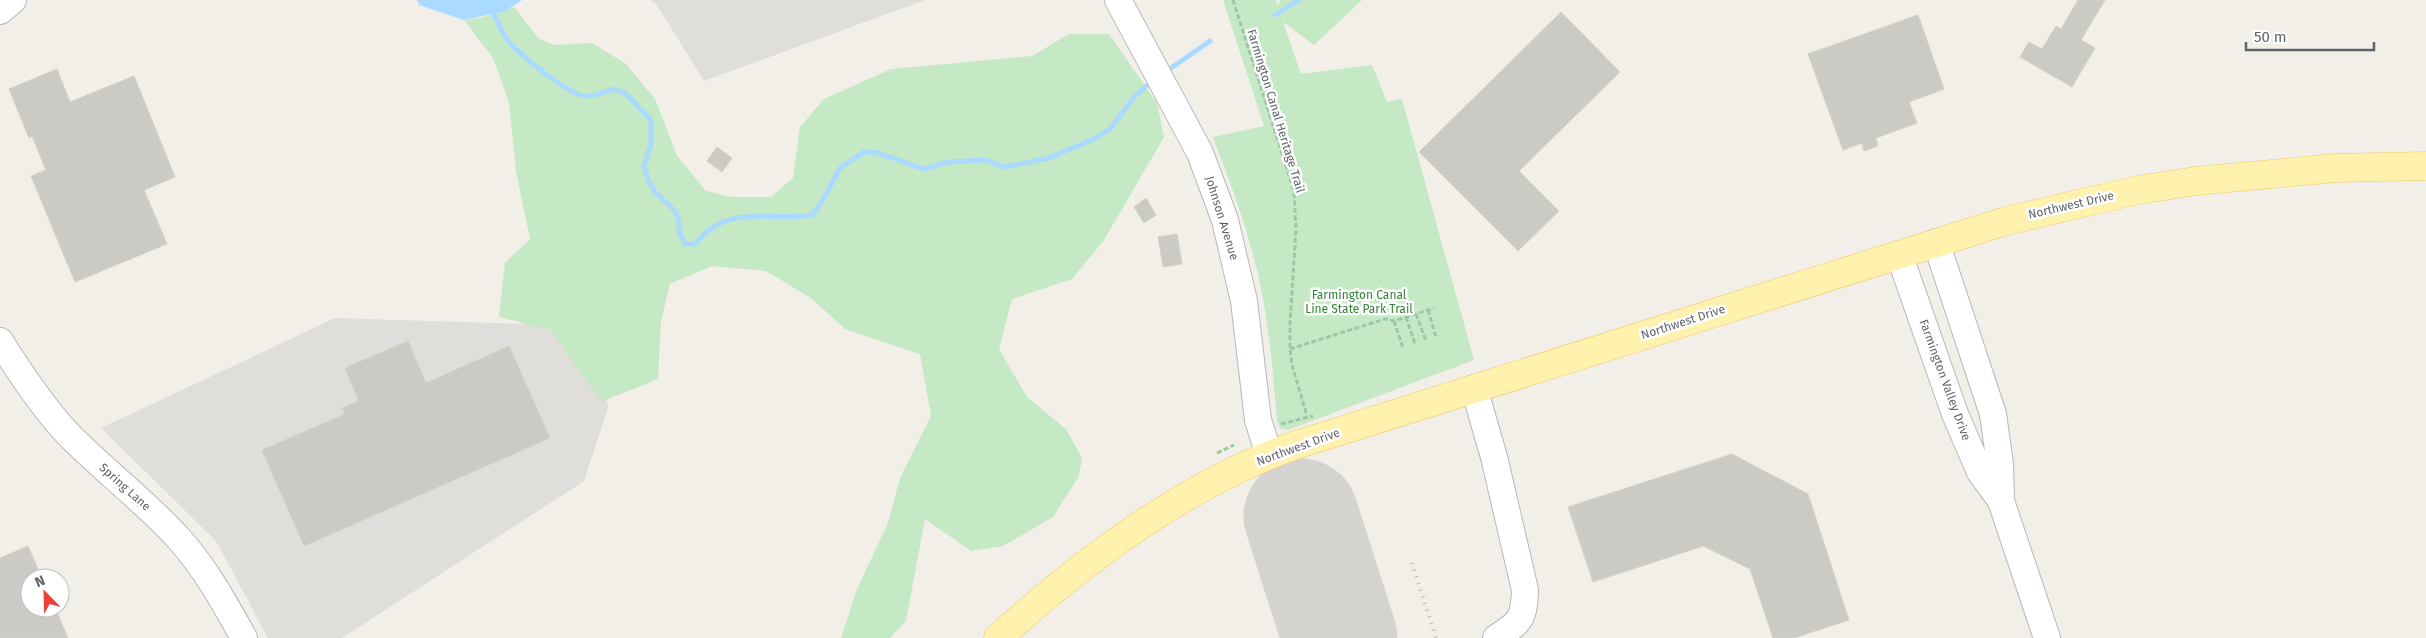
<svg xmlns="http://www.w3.org/2000/svg" width="2426" height="638" font-family="'Fira Sans',sans-serif">
  <style>
    .industrial { fill: #e0deda }
    .green { fill: #c5e8c5 }
    .water { fill: #aadaff }
    .lines { fill: none; stroke-linecap: round; stroke-linejoin: round }
    .stream { stroke: #aadaff; stroke-width: 5 }
    .runway { stroke: #d4d3d0; stroke-width: 115 }
    .building { fill: #cccac5; stroke: #d6d1c6 }
    .minor-casing { stroke: #b5b8bc; stroke-width: 28 }
    .major-casing { stroke: #f2c960; stroke-width: 29 }
    .path { stroke: #9cc7a9; stroke-width: 3; stroke-dasharray: 5 2.5; stroke-linecap: butt }
    .minor { stroke: #fff; stroke-width: 26 }
    .major { stroke: #fff2af; stroke-width: 28 }
    .rail { stroke: #b6b7b8; stroke-width: 4; stroke-dasharray: 1 6; stroke-linecap: butt }
    .labels { text-anchor: middle; dominant-baseline: central; stroke-width: 5; stroke-linejoin: round; paint-order: stroke }
    .street-label { font-size: 12px; fill: #5f6368; stroke: #fff }
    .park-label { font-size: 12px; fill: #348238; stroke: #fff }
  </style>
  <rect width="100%" height="100%" fill="#f1efe8"/>
  <!-- industrial -->
  <path class="industrial" d="M651 0H925L704 81 657 5Z
    M335 318 558 325 609 405 584 481 342 638H268L216 541 101 428Z"/>
  <!-- green -->
  <path class="green" d="M1223 0H1276L1278 6 1280 0H1362L1314 45 1283 22 1301 74 1372 65 1387 102 1402 99 1474 360 1288 430 1280 428 1277 421C1273 371 1269 322 1258 274 1247 227 1230 182 1213 137L1264 126Z
    M514 7 539 39 555 45 592 43 626 64 655 99 677 156 706 191 731 197H771L793 178 800 127 824 99 891 69 1032 56 1069 34H1109L1157 103 1164 137 1104 240 1072 279 1012 299 999 349 1027 397 1066 429 1082 458 1079 476 1053 517 1003 546 971 551 925 519 906 621 890 638H841L857 589 888 523 900 478 931 416 920 354 845 329 811 298 766 271 712 266 670 284 661 321 658 379 603 401 592 389 551 330 499 317 505 263 530 239 516 171 509 102 493 58 464 20 480 18Z"/>
  <!-- water -->
  <path class="water" d="M417 0H522L506 11 464 20 419 5Z"/>
  <g class="lines">
    <!-- stream -->
    <path class="stream" d="M488 0C493 13 499 26 506 38 516 52 569 95 585 96 594 97 606 91 615 89L626 94 651 120V144L644 166 649 182 656 193 674 210 679 220V231L685 244H695C730 202 766 222 812 215L822 202 840 168 864 152 878 153 924 169 948 162 985 160 1005 167 1049 158 1096 138 1110 129 1134 97 1153 80
      M1275 15 1299 0
      M1164 73 1210 41"/>
    <!-- runway -->
    <path class="runway" d="M1301 516 1340 638"/>
  </g>
  <!-- building -->
  <path class="building" d="M2078 0H2105L2081 40 2095 48 2072 87 2020 57 2029 42 2042 49 2056 26 2061 29Z
    M1561 12 1620 72 1519 171 1559 211 1518 251 1419 152Z
    M1918 15 1944 89 1909 102 1917 123 1876 138 1878 146 1864 151 1862 143 1843 150 1808 54Z
    M57 69 70 102 134 76 175 177 144 190 167 244 75 282 31 176 46 170 32 136 29 138 9 89Z
    M717 147 732 158 722 172 707 161Z
    M1146 198 1156 215 1144 223 1134 207Z
    M1177 234 1182 264 1163 267 1158 237Z
    M408 341 426 383 509 346 550 438 304 546 262 450 345 414 342 408 359 401 345 368Z
    M1732 454 1808 494 1849 620 1794 638H1773L1750 569 1703 546 1593 582 1568 507Z
    M28 546 42 578H30V608H55L68 638H0V558Z"/>
  <g class="lines">
    <defs>
      <path id="minor" d="M1118 0 1200 153 1225 220 1244 301 1258 420 1269 455
        M0 11 13 0
        M1936 242 1993 414 2000 464 2001 501 2047 638
        M1899 254 1955 414 1980 472 2001 501
        M0 341C20 373 41 405 67 433 103 470 145 501 180 540 206 569 225 604 244 638
        M1474 388 1494 457 1525 590C1524 620 1520 622 1496 638"/>
      <path id="major" d="M998 638C1083 561 1187 483 1296 445L2006 221 2138 190 2196 181 2336 168 2426 166"/>
    </defs>
    <!-- minor casing -->
    <use href="#minor" class="minor-casing"/>
    <!-- major casing -->
    <use href="#major" class="major-casing"/>
    <!-- path -->
    <path class="path" d="M1233 0 1294 191 1296 229 1290 324V349L1292 365 1307 416
      M1428 310 1436 337
      M1416 314 1426 341
      M1406 317 1415 344
      M1394 321 1403 348
      M1290 349 1385 319 1394 321 1434 308
      M1281 424 1313 416
      M1217 453 1234 445"/>
    <!-- minor -->
    <use href="#minor" class="minor"/>
    <!-- major -->
    <use href="#major" class="major"/>
    <!-- rail -->
    <path class="rail" d="M1412 563 1436 638"/>
  </g>
  <g class="labels">
    <!-- street labels -->
    <g class="street-label">
      <text transform="translate(1276 111) rotate(73)">Farmington Canal Heritage Trail</text>
      <text transform="translate(2071 205) rotate(-13)">Northwest Drive</text>
      <text transform="translate(1222 218) rotate(73)">Johnson Avenue</text>
      <text transform="translate(1683 322) rotate(-18)">Northwest Drive</text>
      <text transform="translate(1945 380) rotate(70)">Farmington Valley Drive</text>
      <text transform="translate(1298 447) rotate(-20)">Northwest Drive</text>
      <text transform="translate(125 487) rotate(42)">Spring Lane</text>
    </g>
    <!-- park labels -->
    <g class="park-label">
      <text x="1359" y="295">Farmington Canal<tspan x="1359" dy="14">Line State Park Trail</tspan></text>
    </g>
  </g>
  <!-- north arrow -->
  <g transform="translate(45 593) rotate(337)"><circle r="24" fill="#ffffff" stroke="#bfc1c3"/>
  <path d="M0-4L9 19L0 12L-9 19Z" fill="#ea4335"/>
  <text y="-8" font-size="14" font-weight="bold" text-anchor="middle" fill="#5f6368">N</text>
  </g>
  <!-- scale -->
  <path d="M2246 42v8h128v-8" fill="none" stroke="#5f6368" stroke-width="2.5"/>
  <text x="2254" y="42" font-size="15" fill="#5f6368" stroke="#ffffff" stroke-width="4" paint-order="stroke">50 m</text>
</svg>
